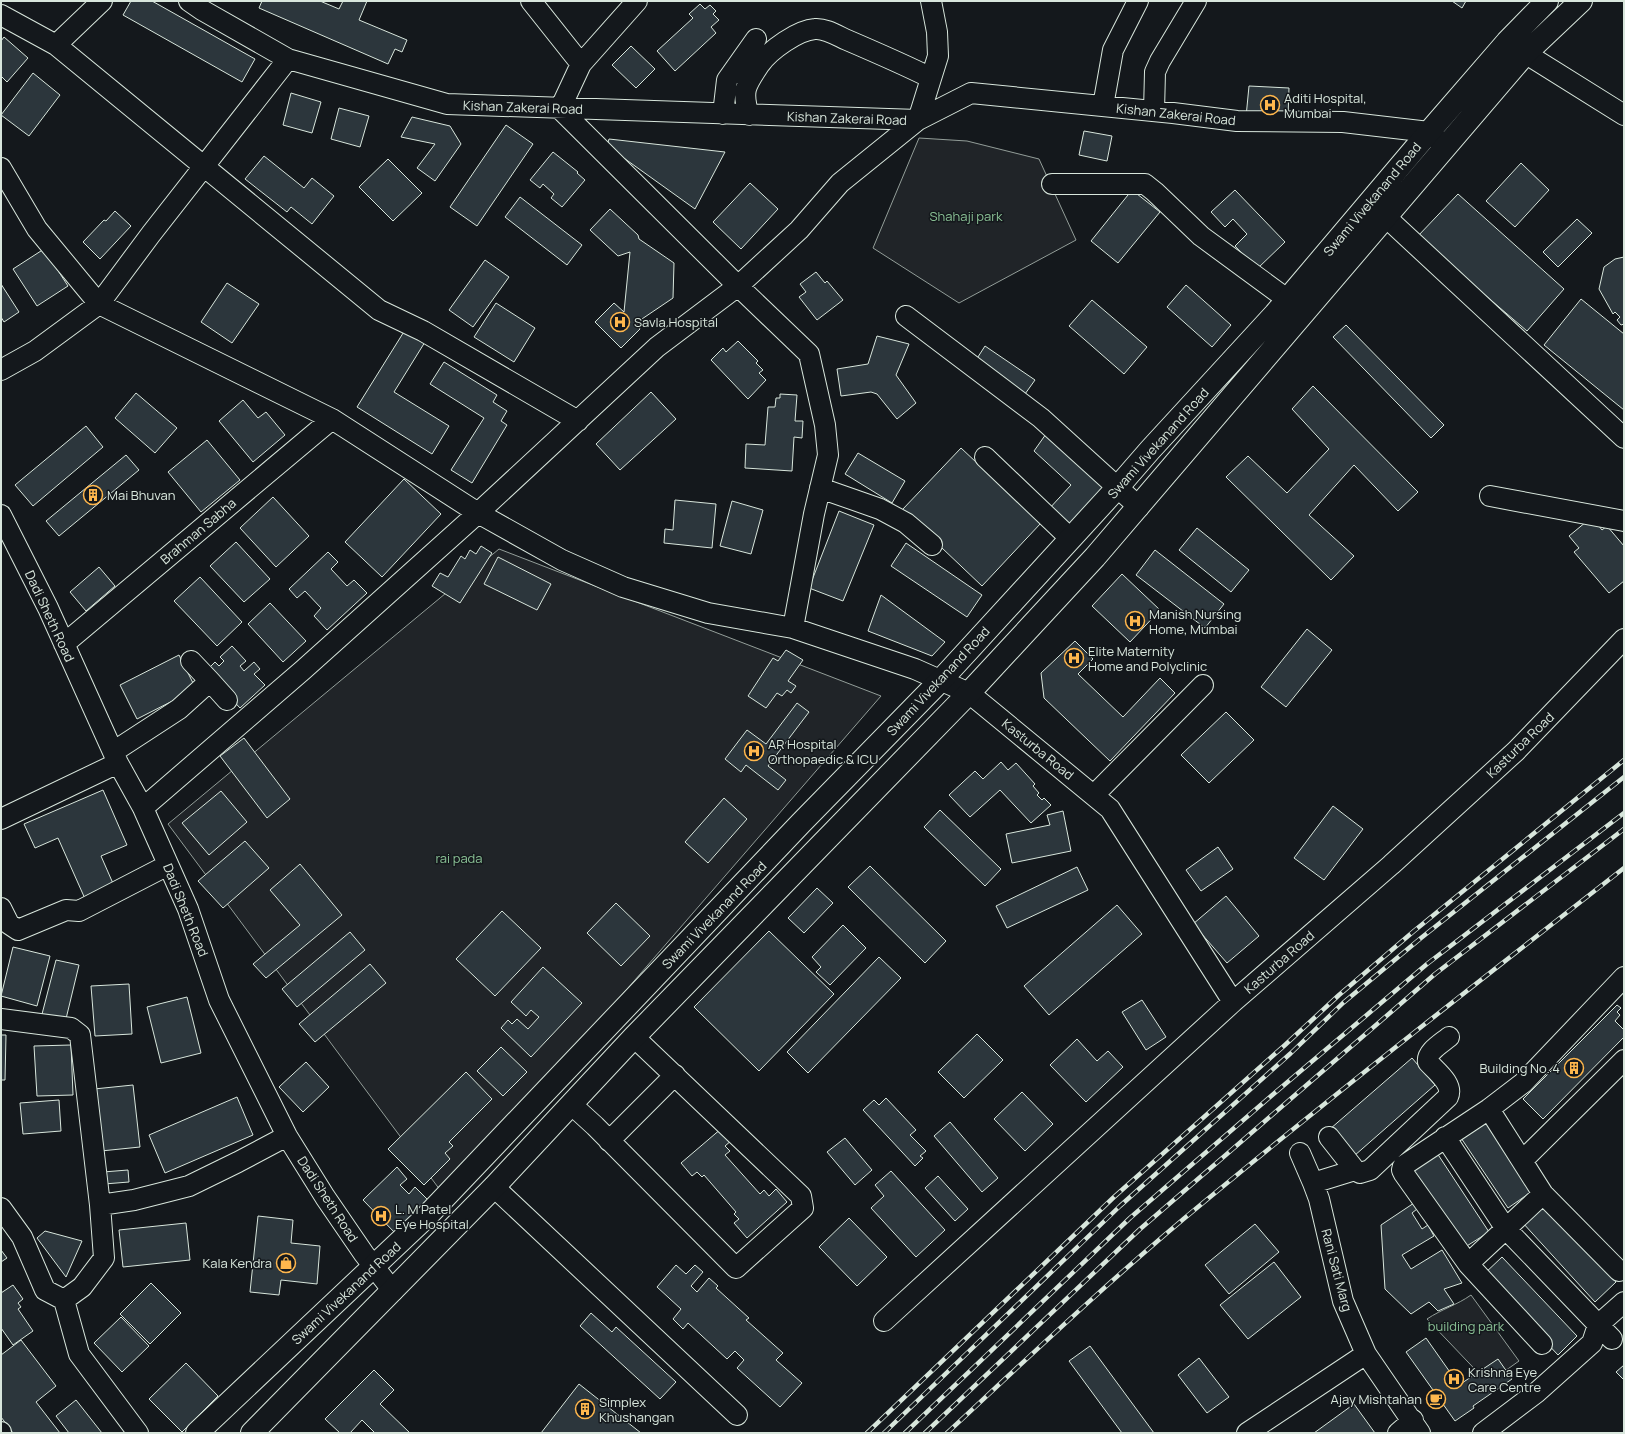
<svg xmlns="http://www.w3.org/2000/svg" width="1625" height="1434" font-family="Manrope,sans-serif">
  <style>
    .green { fill: #202428; stroke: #939e99 }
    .building { fill: #2c363c; stroke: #d8e6dc }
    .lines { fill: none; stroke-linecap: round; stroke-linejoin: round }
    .minor-casing { stroke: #d8e6dc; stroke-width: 22 }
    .major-casing { stroke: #d8e6dc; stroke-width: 24 }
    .minor { stroke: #14181c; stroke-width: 20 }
    .major { stroke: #14181c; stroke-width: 22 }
    .rail-casing { stroke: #d8e6dc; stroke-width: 4.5 }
    .rail { stroke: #14181c; stroke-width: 3; stroke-dasharray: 9; stroke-linecap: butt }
    .labels { text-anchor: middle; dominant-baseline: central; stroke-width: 3; stroke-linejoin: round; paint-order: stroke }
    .poi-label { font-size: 13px; fill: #d8e6dc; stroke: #14181c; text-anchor: start }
    .street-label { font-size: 13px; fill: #d8e6dc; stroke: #14181c }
    .park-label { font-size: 13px; fill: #8ac095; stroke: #14181c }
  </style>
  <rect width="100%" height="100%" fill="#14181c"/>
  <!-- green -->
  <path class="green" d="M919 138 967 141 1039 159 1076 240 959 303 873 248Z
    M499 549 881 696 446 1198 168 824Z
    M1471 1295 1519 1361 1488 1383 1427 1319C1442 1309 1457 1305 1471 1295Z"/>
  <!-- building -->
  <path class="building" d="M131 1H152L255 59 242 82 123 15Z
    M262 1H320L339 9 343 1H367L359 20 407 40 402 52 395 49 388 64 259 8Z
    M1452 1H1466L1462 8Z
    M700 4 705 9 710 5 716 11 713 14 719 20 711 27 716 33 675 71 657 51 693 18 689 14Z
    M4 37 28 58 7 82 1 76V41Z
    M631 46 655 69 636 88 612 65Z
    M33 73 60 95 29 136 1 115Z
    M1249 86 1289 88 1288 118 1246 117Z
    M291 93 321 102 312 133 283 125Z
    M339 108 369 116 360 147 331 139Z
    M412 117 450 126 461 144 435 181 417 168 435 144 401 137Z
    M506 125 533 144 477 226 450 207Z
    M1084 131 1112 136 1107 161 1079 155Z
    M609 139 725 152 695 209 607 146Z
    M553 152 578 172 577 173 585 180 562 207 551 198 554 194 543 184 540 188 530 180Z
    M264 156 304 188 312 178 334 196 312 224 291 207 287 212 245 179Z
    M388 159 422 193 393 221 359 187Z
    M1521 163 1549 190 1515 227 1486 201Z
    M750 183 778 209 741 249 713 222Z
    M1132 190 1160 212 1118 263 1091 241Z
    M1235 190 1285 242 1257 269 1235 246 1247 234 1233 219 1225 227 1211 212Z
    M1458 194 1564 289 1527 331 1417 237Z
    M520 197 582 245 567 265 505 217Z
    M610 209 638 235 639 239 674 263 673 298 636 323 640 329 621 348 595 322 614 303 624 312 630 252 618 256 590 230Z
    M115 211 131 226 100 259 83 242 104 220 106 221Z
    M1577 219 1592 233 1558 267 1543 252Z
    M44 249 68 286 37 306 13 269Z
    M1624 257V324L1621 325 1617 320 1620 317 1615 312 1613 314 1599 289 1604 267 1615 259Z
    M485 260 509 277 473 327 449 310Z
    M816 272 825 283 827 281 843 300 817 320 799 297 806 292 800 284Z
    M227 283 259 304 232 343 201 322Z
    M1 284 19 312 4 322 1 317Z
    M1186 285 1231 325 1212 347 1167 307Z
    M1581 299 1624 334V410L1544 345Z
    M1092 300 1147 347 1124 374 1069 326Z
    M496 303 535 328 514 362 474 337Z
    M1346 325 1444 425 1431 438 1333 337Z
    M405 330 425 342 394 392 449 426 432 454 357 407Z
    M877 336 909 344 896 375 916 403 897 419 877 394 871 392 841 396 837 369 868 364Z
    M738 341 758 361 756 363 763 370 759 373 766 380 748 399 711 360 723 348 726 352Z
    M985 346 1035 380 1025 394 976 360Z
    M444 362 497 395 493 402 507 411 501 421 507 425 472 483 451 470 484 418 430 384Z
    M1313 386 1418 492 1398 511 1354 465 1309 515 1354 556 1331 580 1226 477 1248 456 1287 493 1329 449 1292 409Z
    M651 392 676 419 620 470 596 444Z
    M136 393 177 428 155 453 115 418Z
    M780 394 797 395 795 421H803L802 438 794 437 792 471 745 468 746 444 765 445 768 407H775L776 398H780Z
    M243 400 258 418 266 412 285 435 253 462 219 421Z
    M86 426 103 447 33 506 15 485Z
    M1046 434 1108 488 1071 530 1048 510 1071 485 1034 451Z
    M207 440 240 480 201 512 168 472Z
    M961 448 1041 523 982 586 902 510Z
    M858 453 905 481 892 503 845 474Z
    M126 455 139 470 59 536 46 521Z
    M404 479 441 514 382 577 345 542Z
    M273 497 309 536 276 567 240 528Z
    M675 500 716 504 712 548 664 543 665 529 673 530Z
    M732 501 763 510 751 554 720 546Z
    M839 511 874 525 843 601 809 588Z
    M1592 517 1602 530 1607 526 1624 546V581L1609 593 1574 552 1579 548 1569 536Z
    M1197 528 1249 570 1231 592 1179 550Z
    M236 542 270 579 244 602 210 566Z
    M906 543 982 595 967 617 891 566Z
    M481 546 492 553 460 603 432 586 440 573 448 577 461 556 465 559 470 550 476 554Z
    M1155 550 1224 604 1205 628 1136 575Z
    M328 552 338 562 331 569 347 586 354 580 367 593 327 630 314 616 321 608 305 591 297 598 289 589Z
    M498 557 551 584 537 610 484 584Z
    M99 567 115 586 86 611 70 592Z
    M1122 574 1160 610 1130 642 1092 606Z
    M200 577 242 622 217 646 174 601Z
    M881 595 945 642 932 656 868 631Z
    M270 603 306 641 283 662 248 624Z
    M1307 629 1332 650 1286 707 1261 687Z
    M1075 641 1093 659 1078 674 1123 717 1160 678 1175 693 1110 761 1044 698 1041 673Z
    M232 646 246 661 240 666 244 671 254 662 260 669 254 674 265 685 240 708 206 671 215 662 219 666 224 661 220 657Z
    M786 650 803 660 788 681 796 686 791 693 787 690 782 696 777 693 766 708 748 696 773 658 778 661Z
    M179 655 196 689 137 719 120 685Z
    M797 703 809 712 768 766 786 780 778 790 746 765 741 772 725 759 747 730 766 744Z
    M1226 712 1254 740 1209 783 1181 755Z
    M244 738 290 799 267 818 220 756Z
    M1001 762 1008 770 1016 763 1035 784 1033 786 1039 793 1037 795 1042 800 1044 798 1051 805 1031 823 1000 790 970 817 949 795 975 771 983 779Z
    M103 790 127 845 101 856 115 888 86 901 58 838 35 848 24 824Z
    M221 791 247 822 209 855 182 823Z
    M724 798 747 819 708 863 685 842Z
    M1333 806 1363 829 1324 880 1294 858Z
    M940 810 1001 869 985 886 924 827Z
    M1063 811 1071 851 1012 863 1006 834 1050 825 1047 815Z
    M245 841 269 868 223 908 198 881Z
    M1218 847 1233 869 1201 891 1186 870Z
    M300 864 342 915 266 978 253 964 300 925 270 890Z
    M870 866 946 941 925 963 848 887Z
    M1077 867 1088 890 1007 928 996 906Z
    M817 888 833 903 804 933 788 918Z
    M1226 896 1259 936 1227 963 1193 924Z
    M616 903 650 936 621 966 587 933Z
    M1117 905 1142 934 1049 1015 1024 986Z
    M502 911 541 948 495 996 456 959Z
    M843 925 866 948 830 985 816 972 821 967 812 957Z
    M769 931 834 994 759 1071 694 1007Z
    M350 932 365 950 297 1007 282 989Z
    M13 947 50 956 37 1006 1 996Z
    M879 957 901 978 808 1073 787 1052Z
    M56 960 79 965 65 1023 41 1018Z
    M370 964 386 983 315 1042 299 1024Z
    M543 967 582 1003 531 1057 501 1028 508 1020 512 1024 517 1019 528 1029 539 1017 531 1010 526 1016 511 1002Z
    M129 984 132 1034 95 1036 91 986Z
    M187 997 201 1053 161 1063 147 1007Z
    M1142 1000 1166 1037 1146 1050 1122 1012Z
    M1617 1005 1621 1008 1617 1012 1620 1015 1615 1021 1624 1030V1037L1543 1119 1523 1099Z
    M977 1034 1003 1060 964 1098 938 1072Z
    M1 1035H6L5 1080H1Z
    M1077 1039 1097 1061 1108 1051 1123 1067 1086 1102 1050 1065Z
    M71 1045 73 1095 37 1096 34 1046Z
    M501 1047 527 1072 503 1096 477 1071Z
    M1412 1058 1435 1085 1354 1156 1330 1129Z
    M306 1062 329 1087 303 1112 279 1087Z
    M466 1072 492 1099 449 1142 453 1146 445 1153 450 1159 424 1185 388 1149Z
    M133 1085 140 1147 101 1151 94 1089Z
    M1022 1092 1053 1124 1025 1151 994 1119Z
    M237 1097 253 1135 165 1173 149 1135Z
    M886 1098 916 1130 910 1135 926 1151 920 1156 923 1158 915 1166 863 1110 874 1100 879 1105Z
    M59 1100 61 1131 23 1134 20 1103Z
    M1484 1115 1534 1190 1508 1208 1457 1132Z
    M950 1122 998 1178 982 1192 934 1136Z
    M722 1128 732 1140 725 1146 730 1151 725 1155 760 1194 764 1190 769 1196 776 1189 787 1202 747 1238 734 1223 739 1219 734 1214 736 1212 704 1175 702 1177 697 1172 692 1176 681 1163Z
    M845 1138 872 1170 855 1185 827 1152Z
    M1435 1150 1489 1232 1462 1249 1409 1167Z
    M397 1167 407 1179 400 1185 409 1194 415 1187 431 1203 397 1235 363 1200Z
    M128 1170 129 1182 104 1184 103 1172Z
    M891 1171 945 1230 916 1257 871 1208 884 1196 875 1185Z
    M938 1176 968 1209 955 1221 925 1188Z
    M1414 1203 1417 1209 1412 1213 1422 1229 1428 1225 1434 1236 1402 1255 1411 1269 1442 1250 1462 1283 1444 1289 1454 1304 1438 1311 1429 1302 1411 1314 1385 1289 1381 1225Z
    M1544 1203 1616 1282 1595 1302 1522 1222Z
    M258 1216 293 1220 291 1243 320 1246 317 1284 281 1280 279 1295 250 1292Z
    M849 1218 887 1257 857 1286 819 1247Z
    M186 1223 190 1260 123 1267 119 1230Z
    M1255 1224 1279 1252 1229 1294 1205 1265Z
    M45 1231 82 1241 66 1277 37 1238Z
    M1 1250 7 1258 1 1262Z
    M1502 1257 1577 1336 1558 1355 1483 1275Z
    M1274 1262 1301 1297 1248 1339 1220 1305Z
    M676 1265 686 1274 695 1265 703 1272 691 1286 697 1292 709 1278 718 1286 716 1288 749 1318 746 1320 783 1353 776 1360 802 1383 780 1407 737 1368 744 1360 735 1351 727 1359 688 1323 683 1329 673 1319 681 1309 657 1287Z
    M151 1283 181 1313 150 1344 120 1314Z
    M13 1285 23 1299 18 1303 21 1307 18 1309 33 1331 13 1345 1 1328V1293Z
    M591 1313 612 1332 616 1327 676 1382 660 1399 580 1326Z
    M121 1317 149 1346 122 1372 94 1343Z
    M1426 1338 1459 1385 1498 1359 1512 1379 1473 1406 1474 1408 1455 1421 1406 1352Z
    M21 1340 56 1386 36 1402 60 1433H13L1 1417V1355Z
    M1090 1346 1154 1433H1122L1069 1361Z
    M1199 1358 1229 1397 1207 1413 1178 1375Z
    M186 1363 218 1396 182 1432 149 1399Z
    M1624 1365V1380L1616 1372Z
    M374 1370 394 1390 380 1404 410 1433H375L362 1420 350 1433H340L325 1419Z
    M579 1384 641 1433H541Z
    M76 1400 102 1433H69L56 1416Z
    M1354 1404 1375 1433H1314Z"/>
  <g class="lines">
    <defs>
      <path id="minor" d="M189 1 202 10 288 59 447 104 918 120 971 93 1173 113 1237 121 1343 122 1429 132 1439 141
        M531 1 581 64 560 109
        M1 15 56 45 379 310 423 331 578 421
        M56 45 102 1
        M1512 45 1624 115
        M581 64 637 1
        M1103 106 1113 50 1138 1
        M560 109 738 286 809 354 825 425 828 455 814 514 793 628
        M1154 111 1155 72 1160 61 1196 1
        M723 114 727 80 756 39
        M749 115C741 90 746 85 760 64 770 50 798 30 815 29 825 28 838 36 847 40 875 52 903 64 931 78
        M1 168 37 229 99 304 332 419 478 513 562 560 623 587 708 613 793 628 915 669 969 693 1110 809 1233 1002 1391 865 1516 751 1624 639
        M1052 184H1145L1155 192 1201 236 1287 299 1298 310
        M1374 206 1624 438
        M906 316 1041 418 1139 507
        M1 370 35 351 99 304 151 234 288 59
        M985 457 1070 538
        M820 488 880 509 906 523 932 545
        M1490 496 1624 521
        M1 515 48 608 118 763 143 808 188 909 219 1000 287 1136 325 1197 364 1254 393 1291
        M64 644 332 419
        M210 681 227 700
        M113 752 179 709 210 681 191 661
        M1094 795 1203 685
        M143 808 303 670 478 513 657 347 738 286 799 230 840 183 918 120 938 56 937 32 931 1
        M1 819 118 763
        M1 908 9 924 18 930 66 910 79 911 168 865
        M1 1019 71 1028 80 1035 100 1205 104 1258 82 1287 64 1300
        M572 1105 595 1126 736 1268 803 1208 801 1196 634 1037
        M1489 1109 1543 1194 1619 1271
        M1329 1137 1355 1170 1360 1173 1370 1170 1448 1097C1454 1084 1436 1071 1428 1062 1426 1052 1442 1043 1449 1037
        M1445 1137 1506 1229 1612 1339
        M609 1141 675 1075
        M1300 1153 1313 1183
        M1522 1161 1624 1060
        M1355 1170 1313 1183 1319 1199 1343 1301 1366 1354 1420 1433
        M494 1187 737 1415
        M100 1205 134 1200 189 1186 238 1162 287 1136
        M1 1208 22 1237 45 1290 64 1300 79 1354 138 1433
        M1468 1264 1543 1194
        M884 1321 1233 1002
        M1542 1344 1468 1264 1404 1174 1402 1170 1403 1166 1489 1109 1523 1083 1624 977
        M1 1432V1433
        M1247 1433 1366 1354
        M1398 1433 1413 1420
        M1483 1433 1536 1393 1592 1343 1598 1325 1624 1302"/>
      <path id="major" d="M197 1433 426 1217 801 823 941 680 1117 488 1150 450 1275 314 1429 132 1507 42 1547 1
        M252 1433 494 1187 634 1037 969 693 1095 557 1525 54 1581 1"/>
    </defs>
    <!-- minor casing -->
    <use href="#minor" class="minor-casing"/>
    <!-- major casing -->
    <use href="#major" class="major-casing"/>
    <!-- minor -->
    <use href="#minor" class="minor"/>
    <!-- major -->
    <use href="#major" class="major"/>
    <defs>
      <path id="rail" d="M867 1433 1114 1197 1285 1045 1339 995 1414 931 1624 760
        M884 1433 1120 1206 1291 1053 1343 1003 1421 938 1624 777
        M905 1433 1130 1218 1277 1091 1427 964 1624 813
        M925 1433 1139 1230 1435 974 1624 829
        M947 1433C1031 1355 1115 1275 1204 1202 1342 1088 1483 978 1624 868"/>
    </defs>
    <!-- rail casing -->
    <use href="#rail" class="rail-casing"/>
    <!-- rail -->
    <use href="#rail" class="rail"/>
  </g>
  <!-- icons -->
  <defs>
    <symbol id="hospital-ring" viewBox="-11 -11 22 22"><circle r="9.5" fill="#14181c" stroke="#ffb74d" stroke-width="1.5"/><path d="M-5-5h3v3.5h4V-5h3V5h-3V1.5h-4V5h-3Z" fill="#ffb74d"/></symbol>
    <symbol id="building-ring" viewBox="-11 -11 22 22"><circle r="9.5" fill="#14181c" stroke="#ffb74d" stroke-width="1.5"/><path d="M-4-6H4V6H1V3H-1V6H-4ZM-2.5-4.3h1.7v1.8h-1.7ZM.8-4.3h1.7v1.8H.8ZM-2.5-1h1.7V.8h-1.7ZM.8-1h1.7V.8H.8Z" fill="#ffb74d"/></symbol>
    <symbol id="shop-ring" viewBox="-11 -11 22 22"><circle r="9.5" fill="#14181c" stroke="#ffb74d" stroke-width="1.5"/><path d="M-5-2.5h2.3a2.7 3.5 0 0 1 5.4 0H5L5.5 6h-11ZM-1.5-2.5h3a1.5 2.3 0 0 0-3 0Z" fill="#ffb74d"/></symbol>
    <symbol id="cafe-ring" viewBox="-11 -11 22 22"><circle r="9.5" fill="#14181c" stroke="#ffb74d" stroke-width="1.5"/><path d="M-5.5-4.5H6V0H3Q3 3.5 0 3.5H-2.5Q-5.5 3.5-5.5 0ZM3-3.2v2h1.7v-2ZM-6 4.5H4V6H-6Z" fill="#ffb74d"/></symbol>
  </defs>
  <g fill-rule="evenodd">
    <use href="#hospital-ring" x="1259" y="94" width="22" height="22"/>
    <use href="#hospital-ring" x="609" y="311" width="22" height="22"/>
    <use href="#building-ring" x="82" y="484" width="22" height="22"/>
    <use href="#hospital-ring" x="1124" y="610" width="22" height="22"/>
    <use href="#hospital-ring" x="1063" y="647" width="22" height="22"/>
    <use href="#hospital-ring" x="743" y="740" width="22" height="22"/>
    <use href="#building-ring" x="1563" y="1057" width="22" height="22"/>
    <use href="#hospital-ring" x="370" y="1205" width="22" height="22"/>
    <use href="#shop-ring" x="275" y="1252" width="22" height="22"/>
    <use href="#hospital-ring" x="1443" y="1368" width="22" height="22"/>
    <use href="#cafe-ring" x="1425" y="1388" width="22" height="22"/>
    <use href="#building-ring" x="574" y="1398" width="22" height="22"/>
  </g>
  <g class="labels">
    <!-- poi labels -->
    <g class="poi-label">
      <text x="1284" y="98">Aditi Hospital,<tspan x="1284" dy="15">Mumbai</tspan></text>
      <text x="634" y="322">Savla Hospital</text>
      <text x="107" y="495">Mai Bhuvan</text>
      <text x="1149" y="614">Manish Nursing<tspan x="1149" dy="15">Home, Mumbai</tspan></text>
      <text x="1088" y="651">Elite Maternity<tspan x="1088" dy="15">Home and Polyclinic</tspan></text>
      <text x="768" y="744">AR Hospital<tspan x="768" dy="15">Orthopaedic &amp; ICU</tspan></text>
      <text x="1560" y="1068" text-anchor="end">Building No. 4</text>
      <text x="395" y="1209">L. M Patel<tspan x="395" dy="15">Eye Hospital</tspan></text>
      <text x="272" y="1263" text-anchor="end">Kala Kendra</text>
      <text x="1468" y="1372">Krishna Eye<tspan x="1468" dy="15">Care Centre</tspan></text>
      <text x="1422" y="1399" text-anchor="end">Ajay Mishtahan</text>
      <text x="599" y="1402">Simplex<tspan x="599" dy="15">Khushangan</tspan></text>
    </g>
    <!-- street labels -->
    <g class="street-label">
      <text transform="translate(523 107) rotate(2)">Kishan Zakerai Road</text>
      <text transform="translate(1176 114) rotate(6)">Kishan Zakerai Road</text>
      <text transform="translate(847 118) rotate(2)">Kishan Zakerai Road</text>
      <text transform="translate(1372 199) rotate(-50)">Swami Vivekanand Road</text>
      <text transform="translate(1158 443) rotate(-48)">Swami Vivekanand Road</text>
      <text transform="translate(198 531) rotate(-40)">Brahman Sabha</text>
      <text transform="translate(50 616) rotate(65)">Dadi Sheth Road</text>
      <text transform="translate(938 681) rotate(-47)">Swami Vivekanand Road</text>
      <text transform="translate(1520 745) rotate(-44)">Kasturba Road</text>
      <text transform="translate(1038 749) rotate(39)">Kasturba Road</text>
      <text transform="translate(186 910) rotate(68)">Dadi Sheth Road</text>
      <text transform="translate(714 915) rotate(-46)">Swami Vivekanand Road</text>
      <text transform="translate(1279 962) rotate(-41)">Kasturba Road</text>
      <text transform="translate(328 1199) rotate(57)">Dadi Sheth Road</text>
      <text transform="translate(1337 1270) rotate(75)">Rani Sati Marg</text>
      <text transform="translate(346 1293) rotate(-43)">Swami Vivekanand Road</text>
    </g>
    <!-- park labels -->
    <g class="park-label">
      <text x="966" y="216">Shahaji park</text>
      <text x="459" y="858">rai pada</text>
      <text x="1466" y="1326">building park</text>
    </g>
  </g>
  <!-- border -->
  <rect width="1625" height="1434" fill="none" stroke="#d8e6dc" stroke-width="4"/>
</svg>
